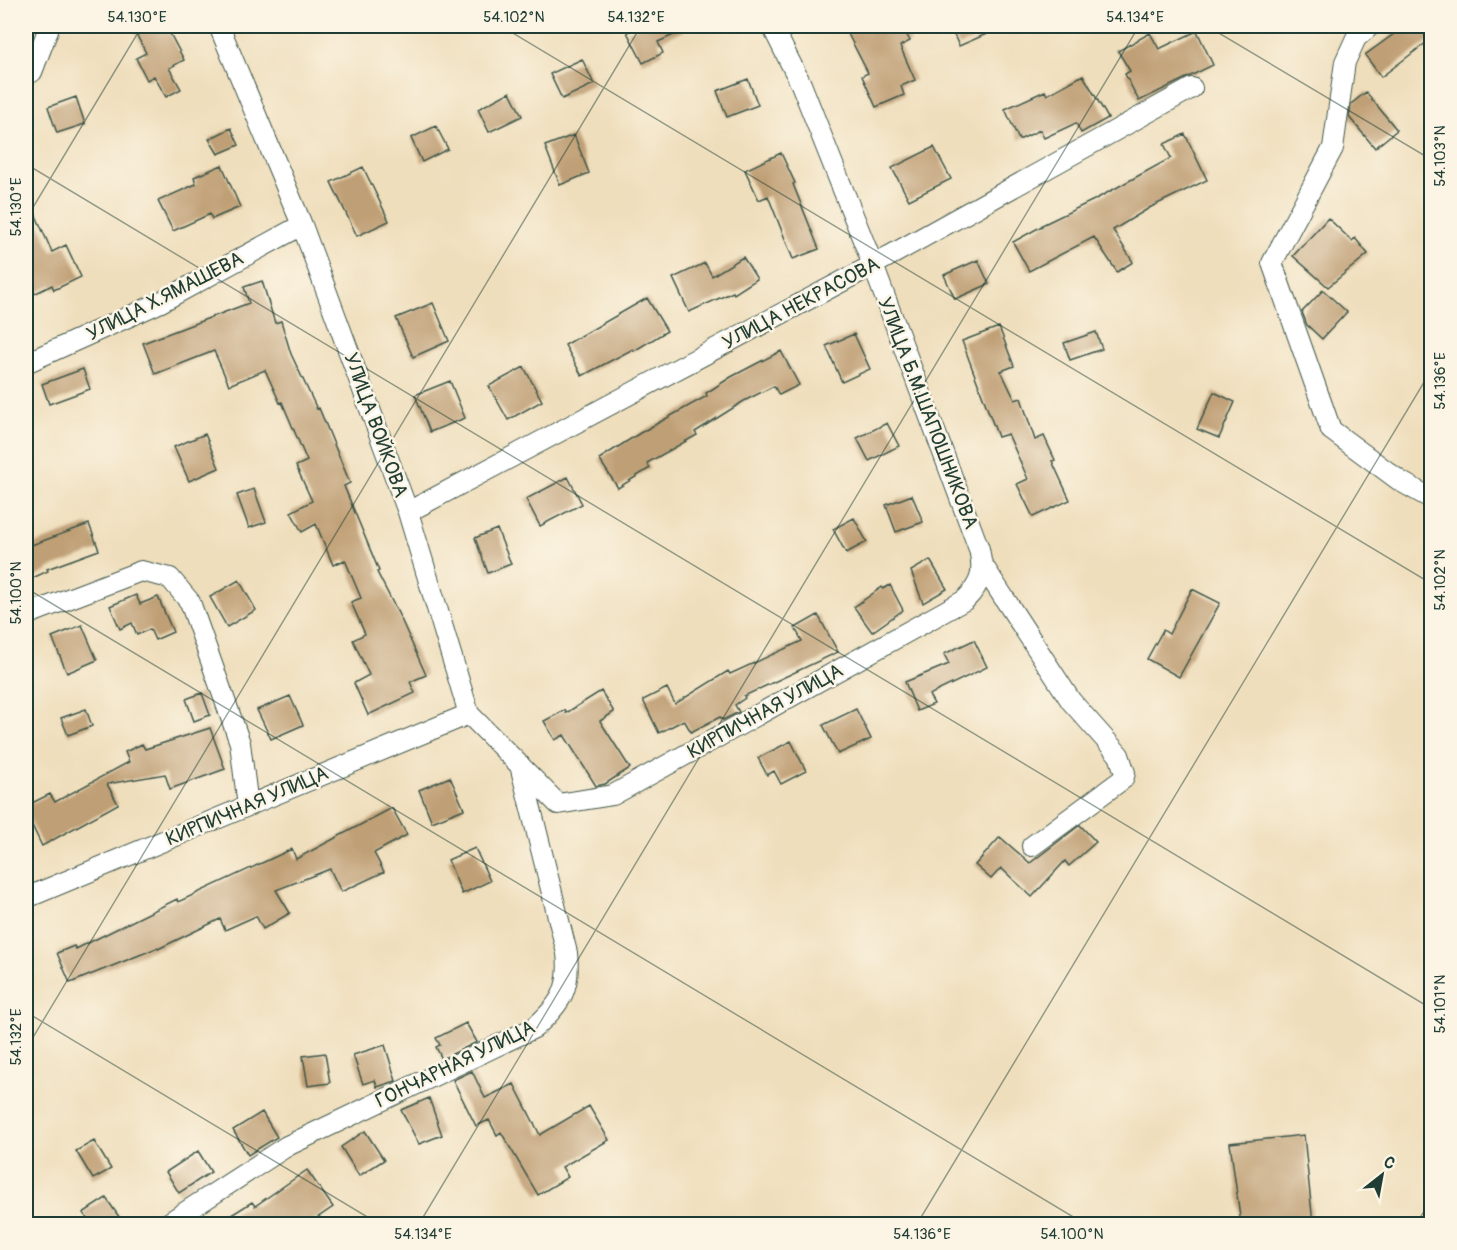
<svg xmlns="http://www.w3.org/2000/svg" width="1457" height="1250" font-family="Pangolin,sans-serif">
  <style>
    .building { fill: #bf9f74 }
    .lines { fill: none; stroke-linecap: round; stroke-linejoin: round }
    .minor-casing { stroke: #3e5548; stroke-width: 22 }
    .minor { stroke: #fff; stroke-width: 20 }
    .ticks { fill: none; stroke: #1f3d34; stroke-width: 1.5; stroke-opacity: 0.45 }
    .labels { text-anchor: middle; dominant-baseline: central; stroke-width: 5; stroke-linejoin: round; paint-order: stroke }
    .street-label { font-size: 20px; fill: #1f3d34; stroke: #fcf5e5 }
    .neatline { fill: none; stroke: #1f3d34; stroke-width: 2 }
    .ticks-label { font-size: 15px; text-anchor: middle; fill: #1f3d34 }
  </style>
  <rect width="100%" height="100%" fill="#fcf5e5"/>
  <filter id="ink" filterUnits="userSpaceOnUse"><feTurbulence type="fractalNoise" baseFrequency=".0167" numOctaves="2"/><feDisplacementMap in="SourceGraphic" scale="12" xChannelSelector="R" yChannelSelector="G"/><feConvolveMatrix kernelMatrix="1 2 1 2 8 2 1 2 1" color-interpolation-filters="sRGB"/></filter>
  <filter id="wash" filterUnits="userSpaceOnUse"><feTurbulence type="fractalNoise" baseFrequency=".008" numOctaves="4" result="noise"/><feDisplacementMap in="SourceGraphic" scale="24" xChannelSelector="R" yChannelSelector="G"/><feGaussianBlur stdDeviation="1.35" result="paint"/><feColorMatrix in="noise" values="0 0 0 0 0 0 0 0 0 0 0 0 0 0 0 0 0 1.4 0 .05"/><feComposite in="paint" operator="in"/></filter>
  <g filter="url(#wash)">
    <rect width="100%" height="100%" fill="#efdebc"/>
    <g id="blocks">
      <!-- building -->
      <path class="building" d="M132 26H166L184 60 169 68 181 89 166 97 154 76 147 80 136 58 146 53Z
        M640 26H694L658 42 663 53 643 63 627 32Z
        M844 26H902L910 41 900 46 915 80 901 86 904 95 876 107 862 76 868 73Z
        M950 26H1005L959 46Z
        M1405 26H1431V39L1381 77 1365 55Z
        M1197 31 1213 65 1139 101 1125 74 1130 71 1118 51 1150 33 1159 49Z
        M582 59 594 84 562 99 550 74Z
        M1083 75 1108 118 1081 133 1076 123 1044 138 1040 130 1019 140 1005 109 1045 91 1047 95Z
        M748 79 758 105 727 117 717 91Z
        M510 92 522 116 489 132 478 109Z
        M1366 92 1397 130 1375 148 1349 117 1351 104Z
        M76 97 85 124 57 133 48 107Z
        M436 126 448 149 422 162 411 138Z
        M231 128 239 145 218 154 209 139Z
        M1185 134 1207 180 1151 207 1113 230 1133 262 1117 272 1094 237 1029 271 1013 242 1042 226V225L1094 200 1171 158 1164 144Z
        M574 135 589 173 560 185 545 146Z
        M934 147 951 179 909 200 892 168Z
        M781 153 795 183 793 184 819 249 793 259 768 196 759 200 745 170Z
        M222 165 240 207 212 219 210 214 173 231 158 201 196 184 194 177Z
        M363 167 389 221 357 236 331 182Z
        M26 193 52 252 66 245 81 277 54 290 52 285 26 298Z
        M1328 218 1352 241 1355 238 1368 254 1328 287 1293 256Z
        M743 257 757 279 734 294 733 292 689 312 673 278 705 263 712 276Z
        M978 260 989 284 955 299 944 275Z
        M262 281 275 323 281 321 291 354 317 409 319 408 350 483 344 486 379 571 377 572 401 619 426 675 410 682 415 693 368 715 354 683 369 675 353 640 365 634 351 602 361 598 345 560 333 565 316 524 302 532 291 512 312 501 296 466 307 461 282 402 280 403 265 370 229 385 214 351 155 374 143 343 249 303 244 287Z
        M1323 290 1347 312 1322 339 1307 325 1302 312Z
        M647 298 667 331 634 351 633 349 582 376 565 345Z
        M433 303 449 341 413 357 396 318Z
        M999 327 1014 366 1001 371 1015 400 1021 398 1035 440 1044 436 1055 460 1052 461 1070 500 1033 517 1017 484 1028 479 1008 434 998 437 962 341Z
        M1096 332 1102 349 1070 360 1064 343Z
        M854 334 870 369 842 382 826 346Z
        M781 351 799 385 779 395 774 386 744 401 695 432 697 435 647 463 650 468 618 488 599 459 640 433 707 396 706 393 731 377Z
        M524 367 542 401 508 420 489 386Z
        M83 369 90 389 49 404 42 384Z
        M450 381 465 418 430 432 415 395Z
        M1214 392 1235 402 1219 438 1197 429Z
        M887 423 899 446 869 461 857 438Z
        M205 434 219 468 189 481 174 447Z
        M568 477 582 504 540 526 526 499Z
        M254 489 266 522 249 528 237 495Z
        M912 495 923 522 896 532 886 505Z
        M854 518 867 542 846 553 833 529Z
        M89 524 99 550 47 569 48 571 26 581V547Z
        M497 529 511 564 488 573 475 538Z
        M930 560 947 589 923 603 911 571Z
        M239 580 256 610 227 627 210 597Z
        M890 585 903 610 872 632 854 607 882 587 883 589Z
        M1192 589 1220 603 1179 677 1147 659 1163 630 1169 634Z
        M136 595 140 604 158 597 173 632 155 640 150 629 137 635 132 623 120 629 110 606Z
        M818 615 838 652 744 696 745 698 735 705 739 712 723 720 720 717 691 732 684 720 659 733 643 700 667 688 675 704 728 671 730 674 802 641 795 628Z
        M82 625 97 660 67 673 52 637Z
        M974 640 987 667 929 695 934 704 917 711 905 682 949 664 944 654Z
        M601 691 614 712 600 721 630 768 605 784 596 786 564 735 555 740 544 721 565 710 566 713Z
        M202 693 210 715 194 721 186 699Z
        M290 696 303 725 271 739 257 710Z
        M86 709 92 726 68 735 61 718Z
        M856 709 871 739 838 754 823 725Z
        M210 728 225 769 170 789 165 774 107 784 118 804 42 846 26 813V806L50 794 55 802 129 762 125 752 142 744 145 749Z
        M791 741 806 771 781 784 774 771 767 775 758 758Z
        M450 777 464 809 432 822 419 790Z
        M392 808 407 835 374 853 384 872 341 892 330 869 276 890 290 913 263 929 256 916 225 930 220 919 158 949 157 948 70 983 57 953 74 946 76 949 177 899 178 902 292 849 296 859Z
        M1080 825 1096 842 1069 866 1065 861 1032 897 1001 868 991 879 975 865 1000 837 1030 863Z
        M475 848 490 881 462 894 448 860Z
        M466 1023 477 1042 442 1059 436 1047 440 1045 436 1038Z
        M385 1045 396 1081 377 1087 375 1080 363 1084 353 1055Z
        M325 1053 330 1083 308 1086 303 1056Z
        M472 1071 485 1098 514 1084 540 1135 589 1106 609 1140 562 1167 568 1177 538 1195 501 1132 497 1135 489 1120 476 1126 453 1080Z
        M429 1098 442 1135 419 1144 401 1110Z
        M262 1112 277 1137 248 1155 233 1130Z
        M365 1131 384 1160 359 1176 341 1147Z
        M1304 1135 1313 1224H1241L1230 1143Z
        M94 1141 111 1169 93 1179 76 1151Z
        M198 1151 211 1172 179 1193 166 1172Z
        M307 1170 333 1207 308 1224H217L252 1202 255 1206Z
        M106 1198 124 1224H91L83 1213Z"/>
    </g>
  </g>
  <g filter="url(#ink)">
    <use href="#blocks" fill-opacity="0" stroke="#3e5548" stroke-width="1.5"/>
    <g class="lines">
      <defs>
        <path id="minor" d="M219 26 302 225 408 512 469 714 558 804 613 795 965 600C982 583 984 572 979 549L873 265 801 84 772 26
          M1370 26 1356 38 1345 62 1333 148 1272 263 1331 430 1400 481 1432 499
          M26 75 32 72 48 30 46 26
          M26 363 159 303 302 225
          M408 512 873 265 1192 88
          M982 564 1071 701 1119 755 1125 773 1123 779 1032 846
          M26 615 141 571 170 578 190 602 240 743 248 806
          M26 898 469 714
          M167 1224 287 1146 534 1028C561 1004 571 989 567 953L520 765"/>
      </defs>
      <!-- minor casing -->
      <use href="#minor" class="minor-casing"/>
      <!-- minor -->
      <use href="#minor" class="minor"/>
    </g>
  </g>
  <!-- ticks -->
  <path class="ticks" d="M501 26 1432 584M1207 26 1432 160M26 164 1432 1009M26 219 142 26M26 588 1085 1224M26 1012 379 1224M26 1049 641 26M419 1224 1139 26M917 1224 1432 369M1416 1224 1432 1199"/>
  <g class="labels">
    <!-- street labels -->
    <g class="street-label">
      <text transform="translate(165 296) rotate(-27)">УЛИЦА Х.ЯМАШЕВА</text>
      <text transform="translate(801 303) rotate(-28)">УЛИЦА НЕКРАСОВА</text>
      <text transform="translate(928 413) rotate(69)">УЛИЦА Б.М.ШАПОШНИКОВА</text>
      <text transform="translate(376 425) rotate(70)">УЛИЦА ВОЙКОВА</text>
      <text transform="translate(765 711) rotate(-29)">КИРПИЧНАЯ УЛИЦА</text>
      <text transform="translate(247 806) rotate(-23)">КИРПИЧНАЯ УЛИЦА</text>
      <text transform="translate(455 1064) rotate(-26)">ГОНЧАРНАЯ УЛИЦА</text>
    </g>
  </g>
  <!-- margin -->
  <rect width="1457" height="1250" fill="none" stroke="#fcf5e5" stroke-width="66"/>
  <!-- north arrow -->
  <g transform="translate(1382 1175) rotate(31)" stroke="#fcf5e5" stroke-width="4.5" paint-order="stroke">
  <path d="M0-4.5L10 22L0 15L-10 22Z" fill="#1f3d34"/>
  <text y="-9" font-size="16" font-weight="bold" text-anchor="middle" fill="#1f3d34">С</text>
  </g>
  <rect x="33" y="33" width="1391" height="1184" class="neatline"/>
  <g class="ticks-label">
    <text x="137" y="22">54.130°E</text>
    <text x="514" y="22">54.102°N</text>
    <text x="636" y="22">54.132°E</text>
    <text x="1135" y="22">54.134°E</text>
    <text transform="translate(1440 156) rotate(-90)" y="5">54.103°N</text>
    <text transform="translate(16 207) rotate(-90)" y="5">54.130°E</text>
    <text transform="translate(1440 381) rotate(-90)" y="5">54.136°E</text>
    <text transform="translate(1440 580) rotate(-90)" y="5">54.102°N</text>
    <text transform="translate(16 593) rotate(-90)" y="5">54.100°N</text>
    <text transform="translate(1440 1004) rotate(-90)" y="5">54.101°N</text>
    <text transform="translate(16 1037) rotate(-90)" y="5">54.132°E</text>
    <text x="423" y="1239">54.134°E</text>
    <text x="922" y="1239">54.136°E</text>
    <text x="1072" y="1239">54.100°N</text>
  </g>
</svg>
